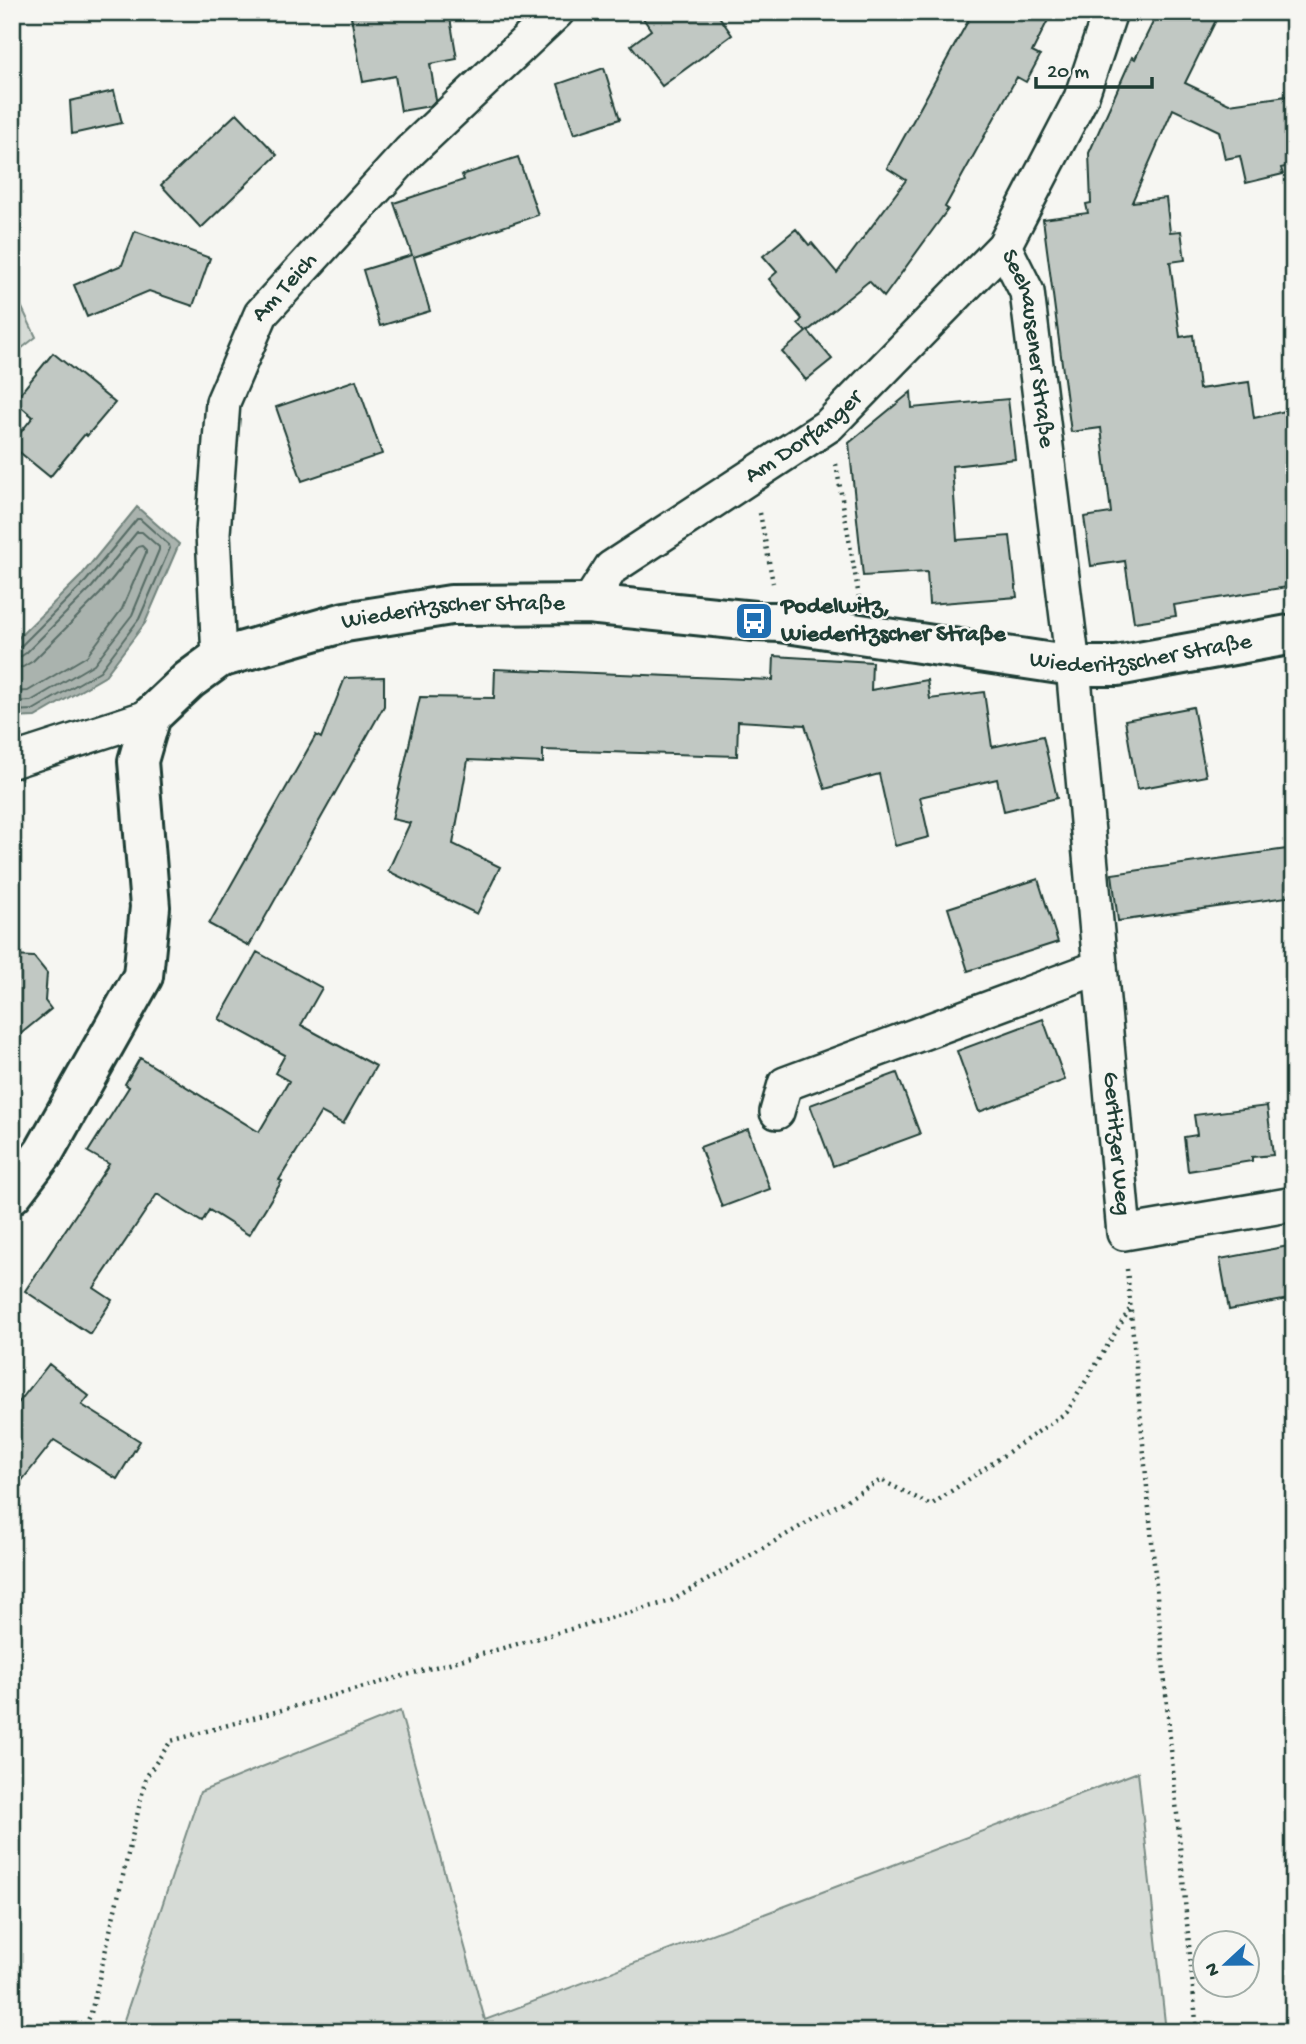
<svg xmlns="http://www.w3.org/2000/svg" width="1306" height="2044" font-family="'Gochi Hand',sans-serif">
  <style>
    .green { fill: #d6dbd6; stroke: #7a8c85; stroke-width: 2 }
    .water { fill: #aab3ae; stroke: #72847d; stroke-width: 2 }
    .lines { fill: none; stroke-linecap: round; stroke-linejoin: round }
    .shore { stroke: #576c65; stroke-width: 2 }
    .building { fill: #c1c8c3; stroke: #1f3d34; stroke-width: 2 }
    .street-casing { stroke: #1f3d34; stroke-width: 38 }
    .secondary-casing { stroke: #1f3d34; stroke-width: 44 }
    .path { stroke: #1f3d34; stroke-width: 4.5; stroke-dasharray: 2 5; stroke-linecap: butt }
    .street { stroke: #f6f6f2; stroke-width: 33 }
    .secondary { stroke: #f6f6f2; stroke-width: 38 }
    .labels { text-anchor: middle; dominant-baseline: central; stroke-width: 5; stroke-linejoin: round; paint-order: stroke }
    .street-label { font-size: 24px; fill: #1f3d34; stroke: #f6f6f2 }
    .poi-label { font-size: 24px; font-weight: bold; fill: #1f3d34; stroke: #f6f6f2; text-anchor: start }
  </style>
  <rect width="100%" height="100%" fill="#f6f6f2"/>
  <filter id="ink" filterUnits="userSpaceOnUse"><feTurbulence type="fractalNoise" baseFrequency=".0143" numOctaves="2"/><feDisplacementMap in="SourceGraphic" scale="14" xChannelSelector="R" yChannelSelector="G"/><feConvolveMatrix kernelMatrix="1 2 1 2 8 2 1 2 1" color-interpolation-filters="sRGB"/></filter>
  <g filter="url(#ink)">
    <!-- green -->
    <path class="green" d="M12 287 36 337 12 356Z
      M400 1711 485 2020 1138 1772 1166 2032H120L200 1792Z"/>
    <!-- water -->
    <path class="water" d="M137 507 179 544 145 623 104 677 35 717 12 718V644L80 577Z"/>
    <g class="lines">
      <!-- shore -->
      <path class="shore" d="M12 649 20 647 86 581 137 519H140L169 545 170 548 139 619 100 671 33 710 12 711
        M12 658 20 657 26 653 92 587 137 532H142L159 547V550L132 615 94 664 31 701 12 702
        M12 668 23 667 33 661 100 594 138 547 142 546 146 550V553L122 609 87 656 28 691 12 692"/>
    </g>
    <!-- building -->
    <path class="building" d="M379 12H449L457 59 430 64 436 100 430 106 401 111 395 76 363 82 351 17Z
      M639 12H716L732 35 662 86 631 45 651 30Z
      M973 12H1052L1032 52 1040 56 1026 82 1017 77 945 207 948 209 884 297 869 281 808 331 832 359 806 380 782 352 806 332 798 324 802 319 769 279 777 272 763 256 796 229 809 245 812 243 837 273 906 180 887 168Z
      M1158 12H1220L1185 83 1229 104 1294 95V165L1281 168 1283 174 1246 183 1240 156 1225 159 1219 131 1173 109 1132 202 1166 198 1170 232 1181 231 1185 260 1170 262 1180 337 1193 335 1199 389 1249 382 1254 418 1294 409V586L1174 605 1176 616 1134 622 1125 561 1091 566 1084 517 1111 513 1101 428 1071 432 1043 219 1088 213 1086 204 1091 203 1089 153 1132 57 1135 59Z
      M604 68 620 119 574 134 558 84Z
      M114 91 122 123 72 134 70 101Z
      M237 113 277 155 201 228 161 185Z
      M518 157 538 215 414 257 430 311 380 326 363 270 412 255 394 203 464 180 462 175Z
      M135 231 210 258 193 306 149 291 87 317 74 285 122 265Z
      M53 353 115 403 87 436 85 434 50 477 12 446V443L33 417 14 401Z
      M356 380 382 454 302 481 276 407Z
      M911 392 912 408 1008 399 1015 459 952 466 957 540 1010 536 1017 597 929 604 927 572 863 576 849 443Z
      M774 656 872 662 871 690 927 680 930 699 984 692 992 747 1043 736 1057 798 1004 811 997 779 920 797 929 837 895 846 879 774 825 789 805 725 738 721 737 756 543 750V763L468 760 453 844 500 867 477 914 388 871 410 823 392 819 420 697 494 698 495 669 773 680Z
      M384 677V706L249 946 209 924 316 735 321 738 345 678Z
      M1193 707 1206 776 1137 789 1125 720Z
      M1294 848V896L1118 921 1112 874Z
      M1038 879 1058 942 968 971 948 908Z
      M257 952 322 988 301 1025 376 1066 343 1124 321 1112 279 1180 282 1181 249 1235 209 1210 202 1222 157 1194 94 1288 112 1300 90 1334 25 1291 109 1164 88 1152 129 1087 125 1084 140 1058 259 1132 289 1081 275 1073 285 1055 219 1019Z
      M12 956 34 957 47 973 45 1001 51 1009 12 1041Z
      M1043 1019 1065 1080 979 1112 957 1051Z
      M897 1073 920 1134 833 1166 810 1105Z
      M1267 1106 1273 1155 1252 1157V1161L1188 1171 1184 1137 1197 1135 1194 1115Z
      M748 1129 770 1189 722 1207 700 1147Z
      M1294 1245V1298L1229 1310 1220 1259Z
      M49 1364 89 1396 82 1405 140 1441 117 1479 54 1440 12 1493V1411Z"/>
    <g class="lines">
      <defs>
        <g id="street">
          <path id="s1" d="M1004 246 1027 292 1073 666 1124 1233 1294 1204"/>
          <path id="s2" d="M588 604 611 568 829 425 1004 246 1081 98 1110 12"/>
          <path id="s3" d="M219 658 213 533 223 402 261 314 410 151 557 12"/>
          <path d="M12 761 151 716"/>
          <path d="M777 1112 785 1084 1100 967"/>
        </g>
        <g id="secondary">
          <path id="s4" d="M12 1194 44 1152 143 976 150 907 138 761 151 716 189 680 219 658 345 622 451 605 588 604 754 621 780 622 1073 666H1117L1294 634"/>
        </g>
      </defs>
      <!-- street casing -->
      <use href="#street" class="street-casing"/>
      <!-- secondary casing -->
      <use href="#secondary" class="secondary-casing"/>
      <!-- path -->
      <path class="path" d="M836 464 859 597
        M760 513 773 583
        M1127 1269 1197 2032
        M83 2032 91 2013 146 1777 171 1741 671 1601 881 1480 931 1505 1067 1412 1131 1307"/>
      <!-- street -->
      <use href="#street" class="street"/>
      <!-- secondary -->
      <use href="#secondary" class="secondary"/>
    </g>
  </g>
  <!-- icons -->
  <defs>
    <symbol id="bus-square" viewBox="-11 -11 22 22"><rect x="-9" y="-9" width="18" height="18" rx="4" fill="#1f6fb2" stroke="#f6f6f2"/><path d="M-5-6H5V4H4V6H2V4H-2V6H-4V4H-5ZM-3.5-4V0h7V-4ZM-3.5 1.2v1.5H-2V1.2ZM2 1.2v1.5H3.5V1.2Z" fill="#fff"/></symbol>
  </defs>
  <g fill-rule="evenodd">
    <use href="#bus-square" x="732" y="599" width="44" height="44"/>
  </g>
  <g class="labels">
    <!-- street labels -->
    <g class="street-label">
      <text stroke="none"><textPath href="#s3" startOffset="388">Am Teich</textPath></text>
      <text stroke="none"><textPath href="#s1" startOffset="107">Seehausener Straße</textPath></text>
      <text stroke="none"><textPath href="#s2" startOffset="276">Am Dorfanger</textPath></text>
      <text stroke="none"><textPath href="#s4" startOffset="847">Wiederitzscher Straße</textPath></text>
      <text stroke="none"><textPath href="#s4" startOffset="1540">Wiederitzscher Straße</textPath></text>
      <text stroke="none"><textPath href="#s1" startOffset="908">Gertitzer Weg</textPath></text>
    </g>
    <!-- poi labels -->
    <g class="poi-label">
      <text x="781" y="607">Podelwitz,<tspan x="781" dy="28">Wiederitzscher Straße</tspan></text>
    </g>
  </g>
  <!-- margin -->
  <rect width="1306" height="2044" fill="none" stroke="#f6f6f2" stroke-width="42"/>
  <rect x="21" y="21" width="1264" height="2002" fill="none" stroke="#1f3d34" stroke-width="2.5" filter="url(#ink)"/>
  <!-- north arrow -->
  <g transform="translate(1226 1964) rotate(248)"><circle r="33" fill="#f6f6f2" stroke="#a0aca6" stroke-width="2"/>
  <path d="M0-5L12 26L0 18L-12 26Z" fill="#1f6fb2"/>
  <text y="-10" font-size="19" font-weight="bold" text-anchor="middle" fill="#1f3d34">N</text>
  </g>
  <!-- scale -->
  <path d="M1036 77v10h116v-10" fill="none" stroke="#1f3d34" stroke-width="3.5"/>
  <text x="1047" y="77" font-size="21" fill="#1f3d34" stroke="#f6f6f2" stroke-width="5" paint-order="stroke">20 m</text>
</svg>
